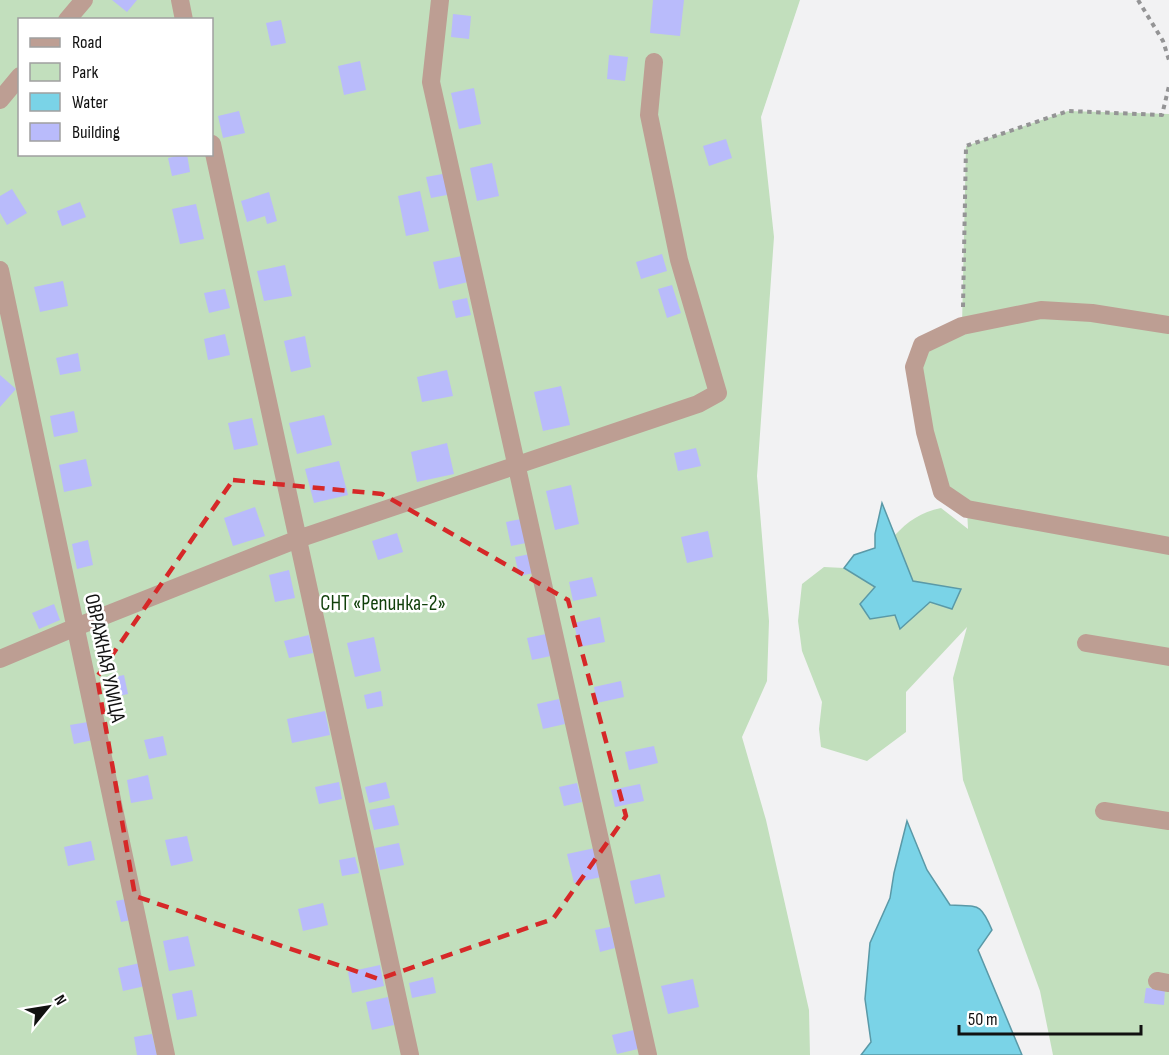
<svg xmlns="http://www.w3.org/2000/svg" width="1169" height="1055" font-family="'Sofia Sans Condensed',sans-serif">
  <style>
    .green { fill: #c2dfbd; fill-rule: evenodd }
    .water { fill: #7ad3e7; stroke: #5a99a7; stroke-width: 1.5 }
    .building { fill: #b9bbfb }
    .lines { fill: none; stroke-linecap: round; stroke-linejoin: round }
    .path { stroke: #949495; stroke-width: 4; stroke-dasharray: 4.5 4.5; stroke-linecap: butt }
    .minor { stroke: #bd9e93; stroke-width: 18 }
    .marked { fill: none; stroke: #d62828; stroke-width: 4.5; stroke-dasharray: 12 8; stroke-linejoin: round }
    .labels { text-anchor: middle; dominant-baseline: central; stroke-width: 5; stroke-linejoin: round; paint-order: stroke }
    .park-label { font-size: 21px; fill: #103f0a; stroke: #fff }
    .street-label { font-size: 21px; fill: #111; stroke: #fff }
  </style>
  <rect width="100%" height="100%" fill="#f2f2f3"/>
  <!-- green -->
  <path class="green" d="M0 0H800L761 117 774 237 757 476 769 621 767 681 742 737 766 820 809 1010 810 1055H0ZM20 20H212V154H20Z
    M1068 111 1169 114V1055H1053L1040 991 963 780 953 678 967 627 906 692V732L867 761 821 747 819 729 822 702 802 651 798 621 802 584 824 567 844 568 876 587 895 615 919 612 930 601 961 590 913 581 894 536C908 521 921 512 941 508L968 529 967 509 942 492 925 432 922 345 962 326 966 146Z"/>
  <!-- water -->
  <path class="water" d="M882 503 913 581 961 589 952 609 930 602 900 629 895 615 870 619 860 604 875 587 844 568 854 555 875 548V534Z
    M907 821 927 870 950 905C979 907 980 902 992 930L978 950 1022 1055H861L871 1042 865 999 870 943 890 898 894 873Z"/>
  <!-- building -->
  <path class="building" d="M112 0H137L127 12Z
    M653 0H684L680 36 650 33Z
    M453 14 471 16 469 39 451 37Z
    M281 20 286 43 271 46 266 23Z
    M609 55 628 57 625 81 607 79Z
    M360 61 366 90 344 95 338 66Z
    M474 88 481 124 459 129 451 93Z
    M239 111 245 133 223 138 218 116Z
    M726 139 732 158 709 166 703 146Z
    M185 154H187L190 172 172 176 168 158Z
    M492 163 499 196 477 201 470 168Z
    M448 173 452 194 431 198 426 177Z
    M12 189 27 213 7 225 0 213V196Z
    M420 191 429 231 406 236 398 196Z
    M269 192 277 221 267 224 265 216 247 222 241 201Z
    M80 202 86 217 62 226 57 211Z
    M196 204 204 239 180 244 172 209Z
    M662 254 667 271 641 279 636 262Z
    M462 256 468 282 439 289 433 262Z
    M285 265 292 296 264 301 257 271Z
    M63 281 68 306 40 312 34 287Z
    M672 285 681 313 667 318 658 289Z
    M225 289 230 308 209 313 204 293Z
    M467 298 471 315 456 318 452 301Z
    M225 334 230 355 208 360 204 339Z
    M305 336 311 367 291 372 284 341Z
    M78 353 81 371 60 375 56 358Z
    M447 370 453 396 422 402 417 377Z
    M0 375 16 389 0 407Z
    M561 386 570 425 543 431 534 392Z
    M74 411 78 432 54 437 50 416Z
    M324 415 332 445 297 454 289 423Z
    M252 418 258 445 234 450 228 423Z
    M447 443 454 474 417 482 411 452Z
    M696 448 701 466 678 471 674 453Z
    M86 459 92 486 64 492 59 465Z
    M339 461 348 495 314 503 305 469Z
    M571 485 579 524 555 530 546 491Z
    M255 507 265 536 233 546 224 518Z
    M521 519 526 543 511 546 506 522Z
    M708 531 713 557 687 563 681 537Z
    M397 533 403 552 378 560 372 541Z
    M88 540 93 565 77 569 72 544Z
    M530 554 534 573 519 576 515 557Z
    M289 570 295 598 275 602 269 575Z
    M592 577 597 596 573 601 569 582Z
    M54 604 60 620 39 629 32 613Z
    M600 617 605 642 579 647 574 623Z
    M546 634 551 656 532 660 527 638Z
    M309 635 313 653 289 658 284 641Z
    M374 637 381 671 355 677 347 643Z
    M124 675 128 694 109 698 105 679Z
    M621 681 624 697 597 703 594 687Z
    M381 691 383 706 367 709 364 695Z
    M559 699 565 724 543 729 537 704Z
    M325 711 330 735 292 743 287 719Z
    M94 721 98 739 74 744 70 725Z
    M163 736 167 755 149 759 144 740Z
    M654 746 658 763 629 770 625 752Z
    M148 775 153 799 131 803 127 780Z
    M339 782 342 799 319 804 315 787Z
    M386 782 390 798 369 803 365 787Z
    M577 783 582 802 564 806 559 787Z
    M640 784 644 801 615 807 611 790Z
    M394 805 399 825 374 830 369 810Z
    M187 836 193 861 171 866 165 840Z
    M91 841 95 860 68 866 64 847Z
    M399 843 404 865 380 870 375 848Z
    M595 848 601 877 574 883 567 854Z
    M355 857 359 873 342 876 339 860Z
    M660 874 665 897 635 904 630 881Z
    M131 898 136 919 121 922 116 901Z
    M323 903 328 925 303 931 298 909Z
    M610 927 615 948 600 952 595 930Z
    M188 936 195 966 169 971 163 941Z
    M140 963 145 986 123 991 118 968Z
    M380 965 384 986 352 993 348 972Z
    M433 977 436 993 412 998 409 983Z
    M693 979 699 1007 668 1014 661 986Z
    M1146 988 1165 989 1164 1005 1144 1003Z
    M192 990 197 1016 177 1020 172 994Z
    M388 997 394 1025 372 1030 366 1002Z
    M634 1030 638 1049 617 1054 612 1035Z
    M152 1034 157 1055H137L134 1037Z"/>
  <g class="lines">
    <!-- path -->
    <path class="path" d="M1138 0 1163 41 1169 60
      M963 307 966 146 1068 111 1162 115 1169 86"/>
    <!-- minor -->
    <path class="minor" d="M180 0 184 20
      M440 0 431 82 648 1055
      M67 20 84 0
      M0 100 20 76
      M212 144 410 1055
      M0 270 166 1055
      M1169 325 1092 313 1041 310 962 326 922 345 914 367 925 432 942 492 967 509 1169 546
      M1086 643 1169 657
      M0 659 76 627 298 539 698 404 718 393 679 260 649 115 654 62
      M1104 811 1169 821
      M1157 981 1169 983"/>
  </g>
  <!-- marked area -->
  <path class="marked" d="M233 480 382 494 568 600 626 816 553 919 379 979 135 896 97 677Z"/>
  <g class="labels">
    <!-- park labels -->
    <g class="park-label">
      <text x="383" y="603">СНТ «Репинка-2»</text>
    </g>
    <!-- street labels -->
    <g class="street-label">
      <text transform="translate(105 658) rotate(78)">ОВРАЖНАЯ УЛИЦА</text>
    </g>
  </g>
  <!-- legend -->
  <rect x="18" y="18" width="195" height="138" fill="#ffffff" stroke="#a0a0a0" stroke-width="1.5"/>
  <rect x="30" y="38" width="30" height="9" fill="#bd9e93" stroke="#a0a0a0" stroke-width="1.5"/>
  <text x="72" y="48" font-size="18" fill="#111111">Road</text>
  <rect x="30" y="63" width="30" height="18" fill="#c2dfbd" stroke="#a0a0a0" stroke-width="1.5"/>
  <text x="72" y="78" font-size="18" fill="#111111">Park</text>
  <rect x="30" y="93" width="30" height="18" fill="#7ad3e7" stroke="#a0a0a0" stroke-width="1.5"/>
  <text x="72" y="108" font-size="18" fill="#111111">Water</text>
  <rect x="30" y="123" width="30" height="18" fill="#b9bbfb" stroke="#a0a0a0" stroke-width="1.5"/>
  <text x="72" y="138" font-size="18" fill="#111111">Building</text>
  <!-- north arrow -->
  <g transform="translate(48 1007) rotate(60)" stroke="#ffffff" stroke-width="4.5" paint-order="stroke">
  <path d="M0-4.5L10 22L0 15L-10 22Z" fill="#111111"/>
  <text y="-9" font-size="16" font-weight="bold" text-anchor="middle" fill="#111111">N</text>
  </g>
  <!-- scale -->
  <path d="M959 1025v9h182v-9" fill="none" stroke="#111111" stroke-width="3"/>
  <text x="968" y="1025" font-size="18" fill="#111111" stroke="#ffffff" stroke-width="4.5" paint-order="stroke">50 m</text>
</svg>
